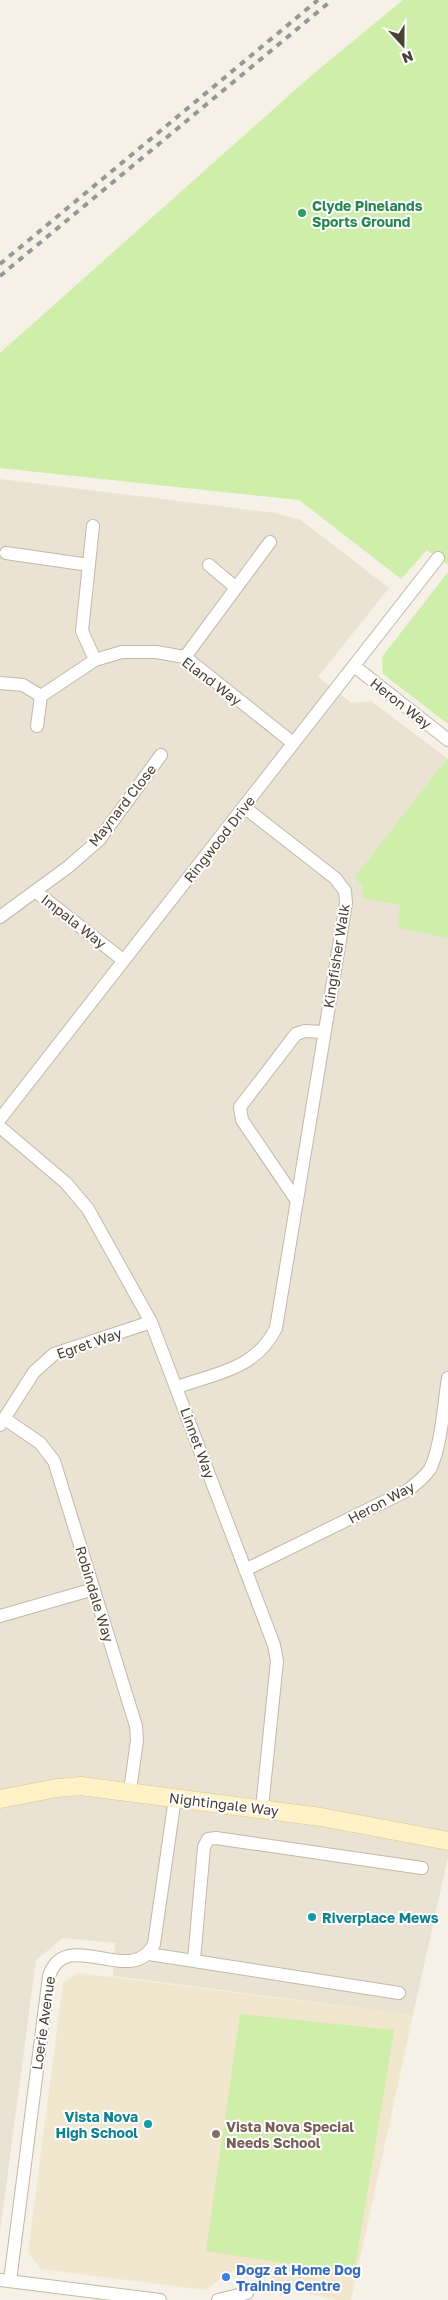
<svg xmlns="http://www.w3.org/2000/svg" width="448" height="2300" font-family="'Golos Text',sans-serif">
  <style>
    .residential { fill: #eae3d3 }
    .education { fill: #f0e7ce }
    .green { fill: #ceeeaa }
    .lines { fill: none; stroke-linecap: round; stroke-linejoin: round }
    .street-casing { stroke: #c2b9a7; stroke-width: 14 }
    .secondary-casing { stroke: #dac890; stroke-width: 19 }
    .street { stroke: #fff; stroke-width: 12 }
    .secondary { stroke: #fff2c6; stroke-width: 18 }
    .rail { stroke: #979797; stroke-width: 4; stroke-dasharray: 6 6; stroke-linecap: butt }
    .leisure-dot { fill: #2e9e5b; stroke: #fff; stroke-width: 2 }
    .culture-dot { fill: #0f9aa8; stroke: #fff; stroke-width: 2 }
    .education-dot { fill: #8d6e63; stroke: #fff; stroke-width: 2 }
    .shop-dot { fill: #3f7fe0; stroke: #fff; stroke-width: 2 }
    .labels { text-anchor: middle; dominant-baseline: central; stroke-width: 4; stroke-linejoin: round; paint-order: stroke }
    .leisure-label { font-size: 14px; font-weight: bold; fill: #27864d; stroke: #fff; text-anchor: start }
    .street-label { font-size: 14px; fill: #494134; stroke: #fff }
    .culture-label { font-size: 14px; font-weight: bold; fill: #0d838f; stroke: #fff; text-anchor: start }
    .education-label { font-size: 14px; font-weight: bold; fill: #785e54; stroke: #fff; text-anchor: start }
    .shop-label { font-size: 14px; font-weight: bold; fill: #366cbe; stroke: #fff; text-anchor: start }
  </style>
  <rect width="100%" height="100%" fill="#f5f1e6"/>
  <!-- residential -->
  <path class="residential" d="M0 479 275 513 301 520 389 588 318 677 351 703 371 701 448 759V1857L413 2015 113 1976 115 1943 63 1938 36 1960 0 2232Z"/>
  <!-- education -->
  <path class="education" d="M78 1973 413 2015 351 2300H337L275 2286 267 2273 237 2268 205 2290 41 2269 28 2252 63 1983Z"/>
  <!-- green -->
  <path class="green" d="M403 0H448V565L427 550 401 579 299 500 0 468V353L313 74Z
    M448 572V724L383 674 382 657Z
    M447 759H448V938L398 928 400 905 362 898 363 887 355 877Z
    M240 2014 394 2030 354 2274 206 2251Z"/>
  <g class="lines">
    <defs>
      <path id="street" d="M93 526 82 631 95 660
        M6 553 89 565
        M209 565 235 587
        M185 657 270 542
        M354 666 448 740
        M0 683 23 685 41 696
        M37 726 41 696 95 660 122 652H156L185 657 293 743
        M35 891 123 960
        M0 917 68 867 99 840 161 755
        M0 1119 438 558
        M0 1127 66 1183 88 1209 151 1322 274 1645 277 1661 262 1808
        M297 1201 242 1120 240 1107 296 1034 305 1031 323 1032
        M177 1387C217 1373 256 1369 276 1328L346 903 345 891 335 878 244 807
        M5 1419 40 1443 54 1461 136 1726 137 1740 130 1791
        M0 1425 34 1372 54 1354 151 1322
        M245 1570 408 1490C416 1484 424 1478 430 1469 441 1449 444 1402 448 1378
        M0 1616 94 1589
        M149 1954 399 1993
        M194 1960 204 1847 208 1839 216 1838 422 1868
        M0 2280 160 2300
        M10 2281 49 1976C66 1925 132 1989 154 1944L175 1798
        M218 2300 247 2293"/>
      <path id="secondary" d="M0 1799 57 1788 81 1786 321 1817 448 1841"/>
    </defs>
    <!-- street casing -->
    <use href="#street" class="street-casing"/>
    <!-- secondary casing -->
    <use href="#secondary" class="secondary-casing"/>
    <!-- street -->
    <use href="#street" class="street"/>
    <!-- secondary -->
    <use href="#secondary" class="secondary"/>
    <!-- rail -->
    <path class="rail" d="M0 264 318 0
      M0 276 332 0"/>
  </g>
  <!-- markers -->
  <circle class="leisure-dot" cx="302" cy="213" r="5"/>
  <g class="culture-dot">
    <circle cx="312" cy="1917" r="5"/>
    <circle cx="148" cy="2124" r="5"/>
  </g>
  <circle class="education-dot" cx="216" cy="2134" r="5"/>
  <circle class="shop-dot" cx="226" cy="2277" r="5"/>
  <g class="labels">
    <!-- leisure labels -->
    <g class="leisure-label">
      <text x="312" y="205">Clyde Pinelands<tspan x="312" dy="16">Sports Ground</tspan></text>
    </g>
    <!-- street labels -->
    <g class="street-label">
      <text transform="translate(212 681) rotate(37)">Eland Way</text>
      <text transform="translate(401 703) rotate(38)">Heron Way</text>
      <text transform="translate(122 805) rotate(-52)">Maynard Close</text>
      <text transform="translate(219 839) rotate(-52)">Ringwood Drive</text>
      <text transform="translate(74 921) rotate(38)">Impala Way</text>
      <text transform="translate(336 956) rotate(-81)">Kingfisher Walk</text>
      <text transform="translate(89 1343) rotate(-19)">Egret Way</text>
      <text transform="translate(198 1443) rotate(70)">Linnet Way</text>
      <text transform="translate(381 1502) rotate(-28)">Heron Way</text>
      <text transform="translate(95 1594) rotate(73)">Robindale Way</text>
      <text transform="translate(224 1804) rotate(7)">Nightingale Way</text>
      <text transform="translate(43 2023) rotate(-82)">Loerie Avenue</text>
    </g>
    <!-- culture labels -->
    <g class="culture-label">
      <text x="322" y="1917">Riverplace Mews</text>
      <text x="138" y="2116" text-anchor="end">Vista Nova<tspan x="138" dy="16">High School</tspan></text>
    </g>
    <!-- education labels -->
    <g class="education-label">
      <text x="226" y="2126">Vista Nova Special<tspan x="226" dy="16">Needs School</tspan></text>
    </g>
    <!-- shop labels -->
    <g class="shop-label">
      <text x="236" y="2269">Dogz at Home Dog<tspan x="236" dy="16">Training Centre</tspan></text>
    </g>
  </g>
  <!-- north arrow -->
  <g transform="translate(403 45) rotate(159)" stroke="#ffffff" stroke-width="4" paint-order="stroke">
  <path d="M0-4L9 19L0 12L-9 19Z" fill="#494134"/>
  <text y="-8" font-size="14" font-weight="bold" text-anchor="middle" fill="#494134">N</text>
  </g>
</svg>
